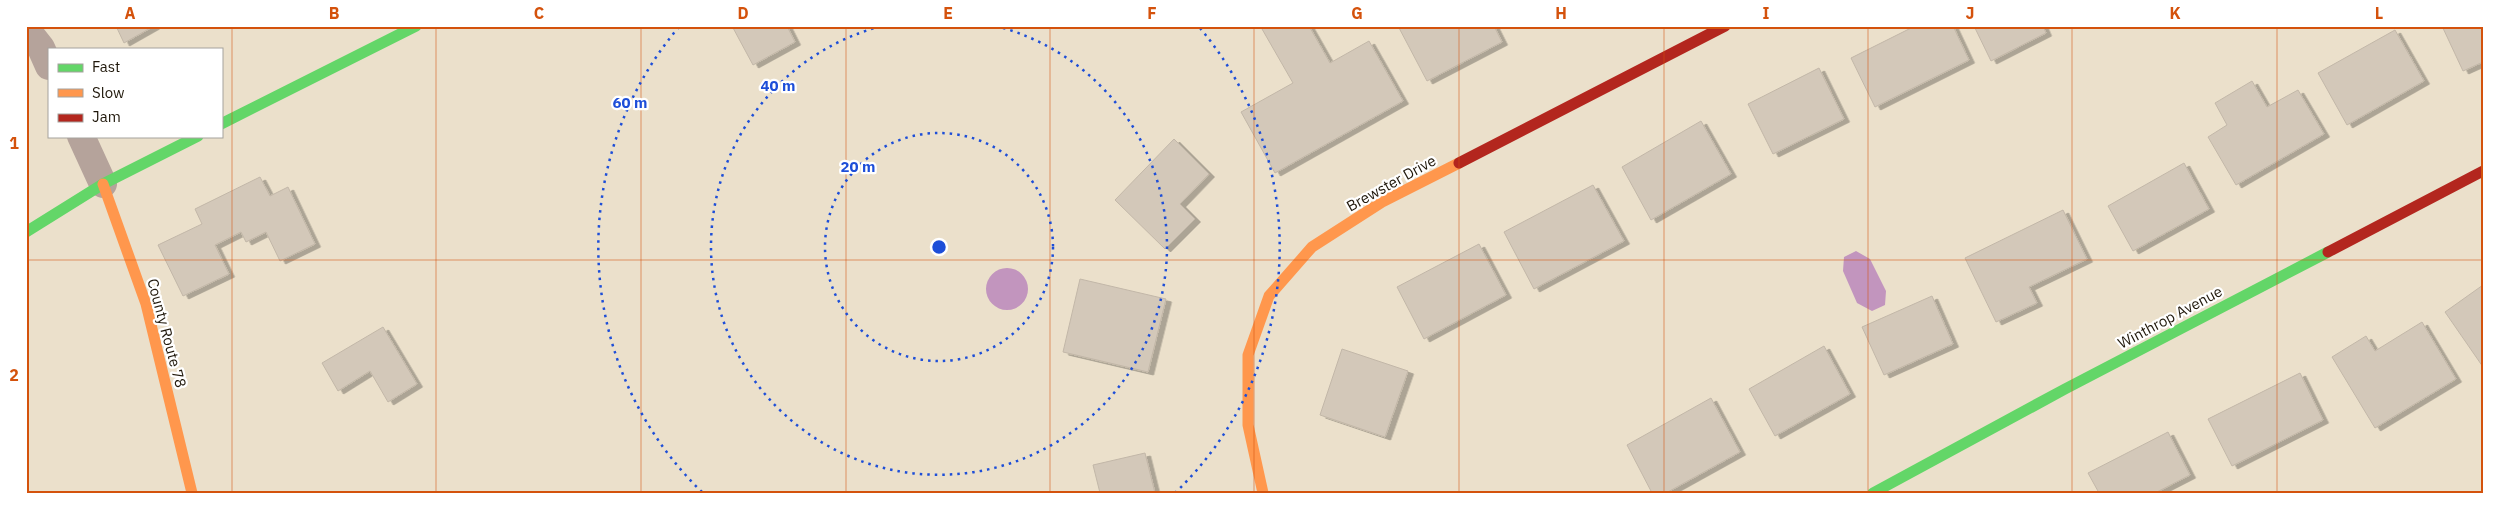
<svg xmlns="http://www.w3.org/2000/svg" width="2509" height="519" font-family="'IBM Plex Sans',sans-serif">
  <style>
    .water { fill: #c295be }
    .building { fill: #d3c8b9; stroke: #c2b7a8; filter: url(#shadow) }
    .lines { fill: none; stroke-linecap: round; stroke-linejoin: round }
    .street { stroke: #b5a39b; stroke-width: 28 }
    .fast { stroke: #63d668; stroke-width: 11 }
    .slow { stroke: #ff974d; stroke-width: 11 }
    .jam { stroke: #b3261e; stroke-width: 11 }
    .grid { fill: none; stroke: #d4520c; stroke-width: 1; stroke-opacity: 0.55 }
    .ring { fill: none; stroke: #1d4ed8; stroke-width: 2.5; stroke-dasharray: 2.5 5 }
    .labels { text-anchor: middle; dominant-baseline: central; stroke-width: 4.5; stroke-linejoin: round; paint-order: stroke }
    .street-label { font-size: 15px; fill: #1f170a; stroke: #fff }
    .centre { fill: #1d4ed8; stroke: #fff; stroke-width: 2.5 }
    .ring-label { font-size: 15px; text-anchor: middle; font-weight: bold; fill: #1d4ed8; stroke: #fff; stroke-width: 4.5; stroke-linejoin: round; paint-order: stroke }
    .neatline { fill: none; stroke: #d4520c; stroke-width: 2 }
    .grid-label { font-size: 16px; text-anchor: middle; font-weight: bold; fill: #d4520c }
  </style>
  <defs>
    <filter id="shadow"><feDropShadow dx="5.5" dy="3" stdDeviation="0" flood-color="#0004"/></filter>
  </defs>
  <rect width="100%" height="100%" fill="#ebe0cb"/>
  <!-- water -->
  <path class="water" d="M1856 251 1870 259 1886 291 1885 305 1872 311 1857 303 1843 271 1844 257Z
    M986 289a21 21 0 1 1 42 0a21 21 0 1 1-42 0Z"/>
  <!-- building -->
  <path class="building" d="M116 26H154L124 43Z
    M732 26H787L795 42 753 65Z
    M1268 26H1309L1330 63 1369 41 1403 101 1275 173 1241 112 1293 83 1262 29Z
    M1398 26H1494L1502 42 1427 81Z
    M1915 26H1953L1969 60 1875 107 1851 58Z
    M1974 26H2043L2046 33 1991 61Z
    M2442 26H2483V62L2463 71Z
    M2395 30 2424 81 2347 125 2318 73Z
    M1819 68 1844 119 1773 154 1748 104Z
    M2252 81 2267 107 2298 90 2324 134 2236 185 2208 137 2227 125 2215 103Z
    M1701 121 1731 174 1651 220 1622 167Z
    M1174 139 1209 174 1180 204 1195 219 1165 249 1115 200Z
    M2184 163 2209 209 2133 251 2108 206Z
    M260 177 270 196 288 187 315 244 280 261 266 232 246 242 241 232 215 245 229 274 183 296 158 245 202 224 195 209Z
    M1593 185 1624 241 1534 289 1504 232Z
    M2063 210 2087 259 2029 287 2037 303 1996 322 1965 258Z
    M1479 244 1506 295 1424 339 1397 287Z
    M1080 279 1166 299 1148 372 1063 352Z
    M2483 285V367L2445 312Z
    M1932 296 1953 344 1884 375 1862 327Z
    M2422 322 2456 379 2375 428 2332 357 2366 336 2375 351Z
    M383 327 417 384 388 402 370 371 338 391 322 363Z
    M1824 346 1850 394 1775 436 1749 389Z
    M1342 349 1408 371 1385 437 1320 415Z
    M2300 373 2323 420 2232 466 2208 419Z
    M1711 398 1740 452 1666 493H1652L1627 445Z
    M2168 432 2190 475 2155 493H2099L2088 473Z
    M1145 453 1155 493H1100L1093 465Z"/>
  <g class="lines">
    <!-- street -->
    <path class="street" d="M26 29 41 48 49 66
      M81 136 103 184"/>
    <!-- fast -->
    <path class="fast" d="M221 124 416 26
      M26 232 103 184 198 136
      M1873 493 2065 389 2328 252"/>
    <!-- slow -->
    <path class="slow" d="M103 184 146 304 192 493
      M1263 493 1248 425V355L1269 296 1312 247 1382 202 1459 163"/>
    <!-- jam -->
    <path class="jam" d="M1459 163 1725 26
      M2328 252 2483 171"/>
  </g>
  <!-- grid -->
  <path class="grid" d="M232 26V493M436 26V493M641 26V493M846 26V493M1050 26V493M1254 26V493M1459 26V493M1664 26V493M1868 26V493M2072 26V493M2277 26V493M26 260H2483"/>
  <!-- distance rings -->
  <g class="ring">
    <circle cx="939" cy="247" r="114"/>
    <path d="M996 26A228 228 0 1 1 882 26"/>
    <path d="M702 492A341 341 0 0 1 678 28M1200 28A341 341 0 0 1 1176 492"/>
  </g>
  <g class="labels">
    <!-- street labels -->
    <g class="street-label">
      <text transform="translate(1391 183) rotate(-29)">Brewster Drive</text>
      <text transform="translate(2170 317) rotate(-28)">Winthrop Avenue</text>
      <text transform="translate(167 333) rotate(75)">County Route 78</text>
    </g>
  </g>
  <circle cx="939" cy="247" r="8" class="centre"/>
  <g class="ring-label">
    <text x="778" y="91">40 m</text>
    <text x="630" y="108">60 m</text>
    <text x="858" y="172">20 m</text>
  </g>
  <!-- border -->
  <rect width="2509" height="519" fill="none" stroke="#ffffff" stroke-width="55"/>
  <!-- legend -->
  <rect x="48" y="48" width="175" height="90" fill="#ffffff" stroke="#a5a29d"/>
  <rect x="58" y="64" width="25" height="8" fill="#63d668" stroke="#a5a29d"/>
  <text x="92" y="72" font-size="15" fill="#1f170a">Fast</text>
  <rect x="58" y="89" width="25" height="8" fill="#ff974d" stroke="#a5a29d"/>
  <text x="92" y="98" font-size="15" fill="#1f170a">Slow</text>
  <rect x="58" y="114" width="25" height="8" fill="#b3261e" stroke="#a5a29d"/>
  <text x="92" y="122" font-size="15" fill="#1f170a">Jam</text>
  <rect x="28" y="28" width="2454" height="464" class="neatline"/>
  <g class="grid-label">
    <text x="130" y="19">A</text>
    <text x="334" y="19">B</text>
    <text x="539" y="19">C</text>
    <text x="743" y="19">D</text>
    <text x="948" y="19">E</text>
    <text x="1152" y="19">F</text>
    <text x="1357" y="19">G</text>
    <text x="1561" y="19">H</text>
    <text x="1766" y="19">I</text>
    <text x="1970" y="19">J</text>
    <text x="2175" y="19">K</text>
    <text x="2379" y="19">L</text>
    <text x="14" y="149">1</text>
    <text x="14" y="381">2</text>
  </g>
</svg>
